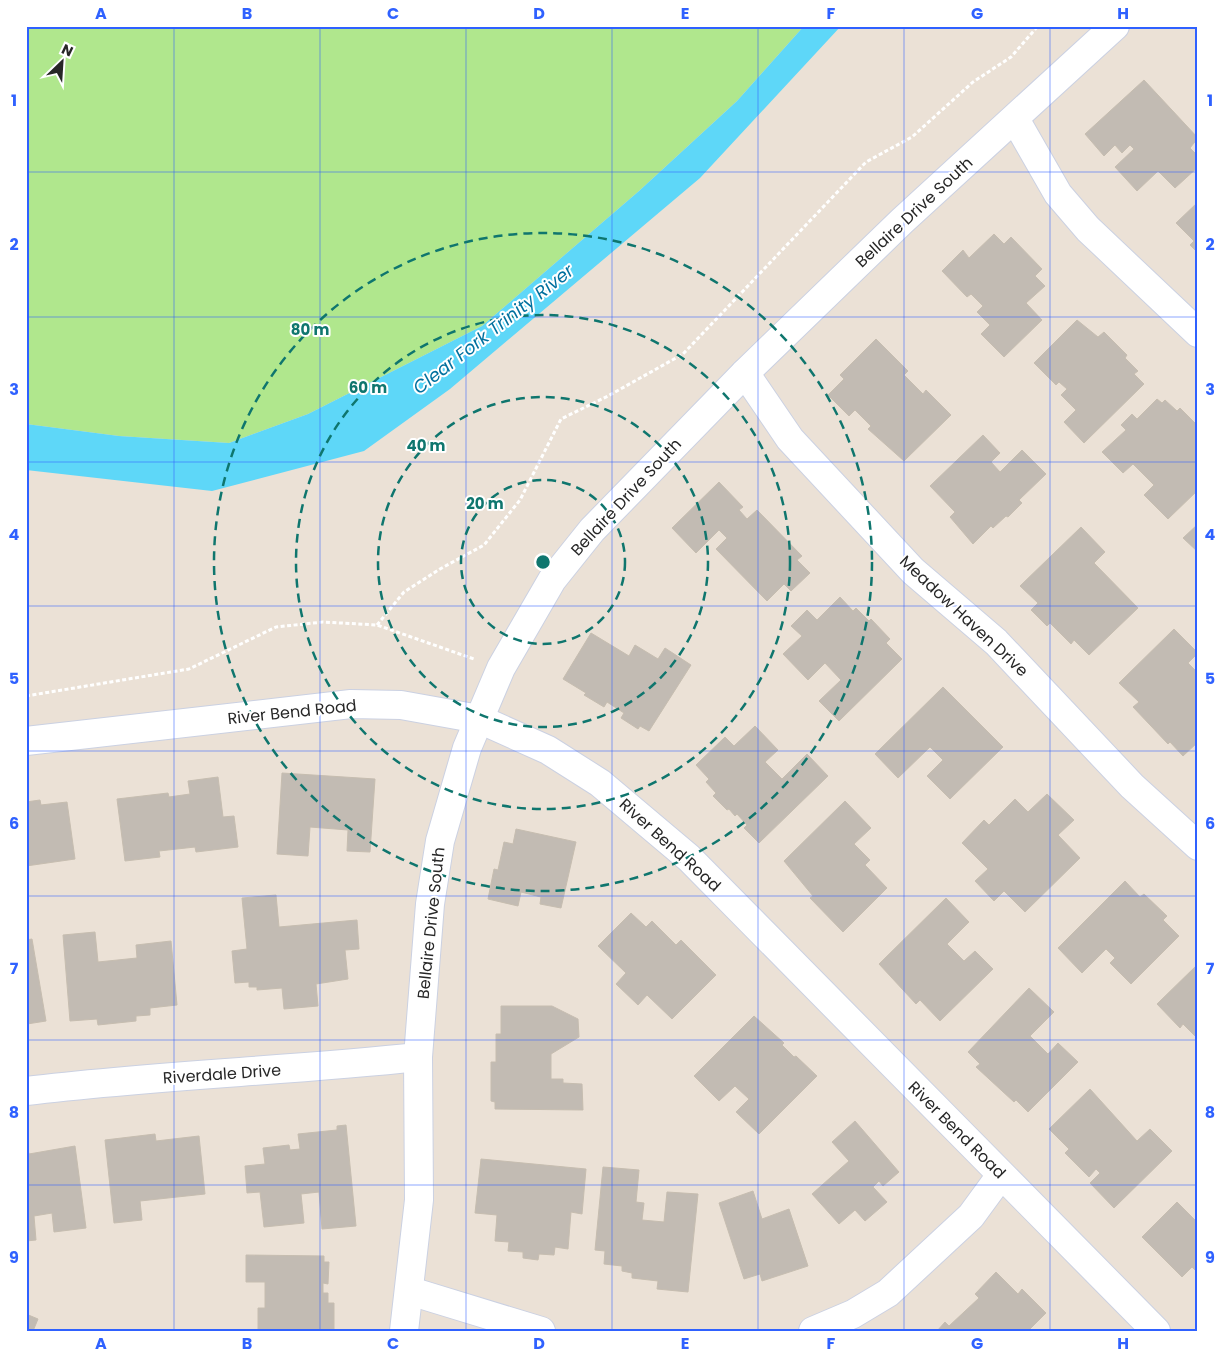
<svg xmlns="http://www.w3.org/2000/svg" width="1224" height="1357" font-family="Poppins,sans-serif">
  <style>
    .green { fill: #b0e78d }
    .water { fill: #5ed7f8 }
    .building { fill: #c2bbb3; stroke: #c6bdb0 }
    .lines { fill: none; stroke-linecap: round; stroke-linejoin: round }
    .minor-casing { stroke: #cbd1e2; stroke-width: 30 }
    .tertiary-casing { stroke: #cbd1e2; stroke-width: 30 }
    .path { stroke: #fff; stroke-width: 3; stroke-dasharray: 4 2.5; stroke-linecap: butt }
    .minor { stroke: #fff; stroke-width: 28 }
    .tertiary { stroke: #fff; stroke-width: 28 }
    .grid { fill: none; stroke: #2f61ff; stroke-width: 1; stroke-opacity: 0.55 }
    .ring { fill: none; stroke: #0f766e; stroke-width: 2.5; stroke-dasharray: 9 6 }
    .labels { text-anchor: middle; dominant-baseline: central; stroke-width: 4; stroke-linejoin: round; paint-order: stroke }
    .street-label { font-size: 16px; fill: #272727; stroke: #fff }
    .water-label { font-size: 18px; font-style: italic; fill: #02719f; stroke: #fff }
    .centre { fill: #0f766e; stroke: #fff; stroke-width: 2.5 }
    .ring-label { font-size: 15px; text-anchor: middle; font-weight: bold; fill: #0f766e; stroke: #fff; stroke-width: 4; stroke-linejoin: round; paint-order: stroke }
    .neatline { fill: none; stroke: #2f61ff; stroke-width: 2 }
    .grid-label { font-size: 16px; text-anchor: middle; font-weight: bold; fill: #2f61ff }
  </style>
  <rect width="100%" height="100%" fill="#ebe1d6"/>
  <!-- green -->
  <path class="green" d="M26 26H804L737 101 639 191 482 326 308 414 229 443 119 436 26 424Z"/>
  <!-- water -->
  <path class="water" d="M804 26H841L700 178 450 389 364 451 212 491 26 470V424L119 436 229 443 308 414 482 326 639 191 737 101Z"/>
  <!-- building -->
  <path class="building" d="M1144 80 1198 138 1190 148 1198 156V167L1175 188 1158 171 1137 191 1115 167 1134 149 1130 145 1122 153 1115 145 1104 156 1085 134Z
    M1198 202V253L1190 245 1194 241 1176 223Z
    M994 234 1004 244 1011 237 1042 269 1035 276 1045 286 1026 303 1042 320 1004 357 981 334 990 325 977 312 983 306 971 294 967 297 942 271 963 250 969 258Z
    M1077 320 1098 337 1104 332 1127 355 1125 358 1138 371 1134 374 1144 384 1084 443 1064 422 1076 410 1061 395 1067 389 1059 382 1056 385 1034 363Z
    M876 339 908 371 904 375 923 394 926 390 951 415 904 461 868 429 871 426 855 410 849 416 828 395 844 379 840 375Z
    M1157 399 1162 403 1165 400 1177 411 1180 408 1198 426V490L1168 519 1144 495 1154 485 1133 464 1123 473 1102 452 1126 430 1121 425 1132 414 1137 419Z
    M983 435 1000 453 991 462 1000 472 1022 450 1046 474 1019 500 1022 503 1008 517 1006 516 993 528 991 526 973 544 950 517 955 512 930 486Z
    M719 482 743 507 739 510 747 519 757 510 802 556 797 560 810 573 791 591 784 584 767 601 716 549 727 538 719 530 696 553 672 528Z
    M1198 524V552L1183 538Z
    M1081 527 1105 552 1094 563 1138 608 1089 655 1074 640 1071 644 1050 623 1047 626 1031 610 1038 603 1020 586Z
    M840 597 853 611 856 608 869 621 871 619 890 639 886 643 902 659 839 721 819 701 841 680 825 663 808 680 783 654 802 636 791 626 807 610 817 620Z
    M1174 629 1198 653 1188 663 1198 673V742L1183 756 1170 742 1168 744 1133 707 1139 702 1119 683Z
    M591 633 629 656 635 645 658 659 665 648 691 665 649 731 640 726 638 729 621 718 624 713 607 702 604 707 584 695 586 693 563 679Z
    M943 687 1003 747 950 799 927 776 943 760 930 747 898 778 875 754Z
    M755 726 778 750 765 762 782 779 807 754 828 776 759 843 744 828 747 825 737 814 735 816 729 809 727 810 713 796 716 793 706 782 709 779 696 765 725 737 734 746Z
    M282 773 375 779 370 852 347 851 348 830 310 827 308 856 277 854Z
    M218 777 223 817 234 816 238 847 196 852 195 847 159 851 160 857 125 861 117 799 168 793 169 797 190 794 188 781Z
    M1047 794 1074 820 1058 835 1080 858 1025 912 1004 891 994 901 975 881 988 869 962 843 984 820 989 825 1015 799 1028 812Z
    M40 800 41 805 67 802 75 859 26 866V802Z
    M845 801 871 828 854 844 870 860 865 865 887 888 843 932 810 898 813 896 784 861Z
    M516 829 576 842 561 908 540 904 541 897 521 892 518 906 488 899 494 869 498 870 504 842 513 844Z
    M1125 881 1140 897 1144 894 1167 916 1163 920 1179 936 1131 984 1110 963 1115 958 1106 949 1082 973 1058 948Z
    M276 895 279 927 357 920 359 949 345 950 348 979 316 984 318 1006 284 1009 282 988 257 990V987H249V982L235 983 232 951 247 949 242 898Z
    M946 898 969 922 947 944 964 961 975 951 993 969 940 1021 920 1000 916 1004 879 964Z
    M631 913 646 927 652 921 676 945 681 940 716 975 672 1019 647 995 638 1005 616 984 626 973 598 946Z
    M95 932 98 962 137 958 136 945 171 941 177 1005 150 1008V1015L136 1016V1021L98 1025 97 1019 70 1021 63 935Z
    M32 939 46 1021 27 1024 26 1029V940Z
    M1198 964V1039L1183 1024 1180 1028 1157 1004Z
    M1029 988 1054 1012 1030 1036 1048 1054 1058 1043 1078 1062 1028 1112 1016 1100 1014 1102 976 1067 980 1064 968 1052Z
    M501 1006H552L578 1019 579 1037 551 1054V1079H563V1083L582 1084 583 1110 495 1109V1102L491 1101V1062H496V1034H501Z
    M754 1016 784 1043 782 1045 794 1057 796 1056 817 1076 759 1134 736 1112 749 1099 735 1086 719 1101 694 1076Z
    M1090 1089 1137 1141 1150 1129 1172 1151 1114 1208 1090 1183 1100 1173 1096 1169 1089 1177 1065 1153 1069 1149 1049 1129Z
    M855 1121 899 1172 883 1186 879 1181 873 1187 887 1202 865 1221 855 1210 839 1224 812 1194 849 1161 832 1142Z
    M346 1125 356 1226 322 1229 319 1192 301 1194 304 1223 264 1227 260 1192 247 1193 245 1166 265 1164 263 1148 289 1145 290 1150 300 1149 298 1134 337 1130V1126Z
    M155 1134 156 1141 199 1136 205 1194 140 1201 142 1220 114 1223 105 1140Z
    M75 1146 86 1228 54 1232 52 1213 34 1216 36 1240 26 1241V1150H28L29 1154Z
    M481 1159 586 1169 582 1214 571 1212 568 1249 555 1247 554 1255 539 1254 538 1260 523 1258V1252L508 1251 509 1242 495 1241 497 1215 475 1213Z
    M603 1167 639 1170 636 1202 644 1203 642 1220 664 1222 667 1192 698 1194 688 1292 657 1289 658 1281 632 1278V1273L622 1271V1266L604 1264 605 1251 595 1250Z
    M753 1191 762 1219 789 1209 808 1266 762 1281 760 1274 744 1279 719 1203Z
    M1177 1202 1198 1223V1273L1192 1267 1182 1277 1142 1237Z
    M246 1255 324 1256V1262H329L328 1284 323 1283V1293H328V1303H334V1330L258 1331V1308H265V1282H246Z
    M996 1272 1018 1294 1022 1289 1046 1313 1028 1331H937L945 1322 949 1326 979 1298 975 1294Z
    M26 1314 38 1319 33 1331H26Z"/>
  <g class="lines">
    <defs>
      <path id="minor" d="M1015 119 1058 194 1088 229 1198 333
        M745 373 790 439 913 571 996 642 1132 786 1198 846
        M26 741 351 704 401 705 479 719 548 750 600 783 689 858 1156 1331
        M26 1091C156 1075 287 1071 418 1057
        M410 1291 541 1331
        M813 1331 853 1314 888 1293 971 1216 1001 1175"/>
      <path id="tertiary" d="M404 1331 419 1200 418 1057 430 904 440 841 467 748 501 668 552 580 592 530 745 373 902 221 1115 26"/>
    </defs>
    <!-- minor casing -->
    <use href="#minor" class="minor-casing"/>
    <!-- tertiary casing -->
    <use href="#tertiary" class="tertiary-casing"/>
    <!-- path -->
    <path class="path" d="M377 625 404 592 440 569 484 545 520 500 561 419 608 396 683 354 866 162 912 137 973 82 1011 57 1038 26
      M26 696 189 669 276 627 323 622 377 625 474 659"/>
    <!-- minor -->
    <use href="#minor" class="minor"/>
    <!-- tertiary -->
    <use href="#tertiary" class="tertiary"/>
  </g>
  <!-- grid -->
  <path class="grid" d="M174 26V1331M320 26V1331M466 26V1331M612 26V1331M758 26V1331M904 26V1331M1050 26V1331M26 172H1198M26 317H1198M26 462H1198M26 606H1198M26 751H1198M26 896H1198M26 1040H1198M26 1185H1198"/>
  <!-- distance rings -->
  <g class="ring">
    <circle cx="543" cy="562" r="82"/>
    <circle cx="543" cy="562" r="165"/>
    <circle cx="543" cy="562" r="247"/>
    <circle cx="543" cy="562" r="329"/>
  </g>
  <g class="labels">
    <!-- street labels -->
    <g class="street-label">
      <text transform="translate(914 212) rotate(-43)">Bellaire Drive South</text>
      <text transform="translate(626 497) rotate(-47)">Bellaire Drive South</text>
      <text transform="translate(964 616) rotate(43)">Meadow Haven Drive</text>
      <text transform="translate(292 712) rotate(-6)">River Bend Road</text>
      <text transform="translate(670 845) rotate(42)">River Bend Road</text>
      <text transform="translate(431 923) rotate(-84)">Bellaire Drive South</text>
      <text transform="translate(222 1074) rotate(-4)">Riverdale Drive</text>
      <text transform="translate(957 1130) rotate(45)">River Bend Road</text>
    </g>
    <!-- water labels -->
    <g class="water-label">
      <text transform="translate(493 329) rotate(-38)">Clear Fork Trinity River</text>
    </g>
  </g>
  <circle cx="543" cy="562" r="8" class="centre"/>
  <g class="ring-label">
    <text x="310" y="335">80 m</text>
    <text x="368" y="393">60 m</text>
    <text x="426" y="451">40 m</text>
    <text x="485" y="509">20 m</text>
  </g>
  <!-- border -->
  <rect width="1224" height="1357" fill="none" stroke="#ffffff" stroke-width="55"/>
  <!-- north arrow -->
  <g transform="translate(62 62) rotate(25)" stroke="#ffffff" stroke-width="4" paint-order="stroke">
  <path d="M0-4L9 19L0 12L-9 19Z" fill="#272727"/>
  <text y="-8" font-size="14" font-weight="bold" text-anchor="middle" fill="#272727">N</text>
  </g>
  <rect x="28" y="28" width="1168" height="1302" class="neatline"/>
  <g class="grid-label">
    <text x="101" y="19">A</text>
    <text x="247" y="19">B</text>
    <text x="393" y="19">C</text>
    <text x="539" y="19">D</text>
    <text x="685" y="19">E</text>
    <text x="831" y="19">F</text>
    <text x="977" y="19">G</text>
    <text x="1123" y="19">H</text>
    <text x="14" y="106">1</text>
    <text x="1210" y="106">1</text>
    <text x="14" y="250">2</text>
    <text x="1210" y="250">2</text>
    <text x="14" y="395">3</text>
    <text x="1210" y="395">3</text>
    <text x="14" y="540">4</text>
    <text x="1210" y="540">4</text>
    <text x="14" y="684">5</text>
    <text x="1210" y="684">5</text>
    <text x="14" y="829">6</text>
    <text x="1210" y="829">6</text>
    <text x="14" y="974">7</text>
    <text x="1210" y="974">7</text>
    <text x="14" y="1118">8</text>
    <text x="1210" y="1118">8</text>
    <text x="14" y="1263">9</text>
    <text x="1210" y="1263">9</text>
    <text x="101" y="1349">A</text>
    <text x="247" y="1349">B</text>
    <text x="393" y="1349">C</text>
    <text x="539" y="1349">D</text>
    <text x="685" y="1349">E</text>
    <text x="831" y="1349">F</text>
    <text x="977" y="1349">G</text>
    <text x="1123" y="1349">H</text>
  </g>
</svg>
